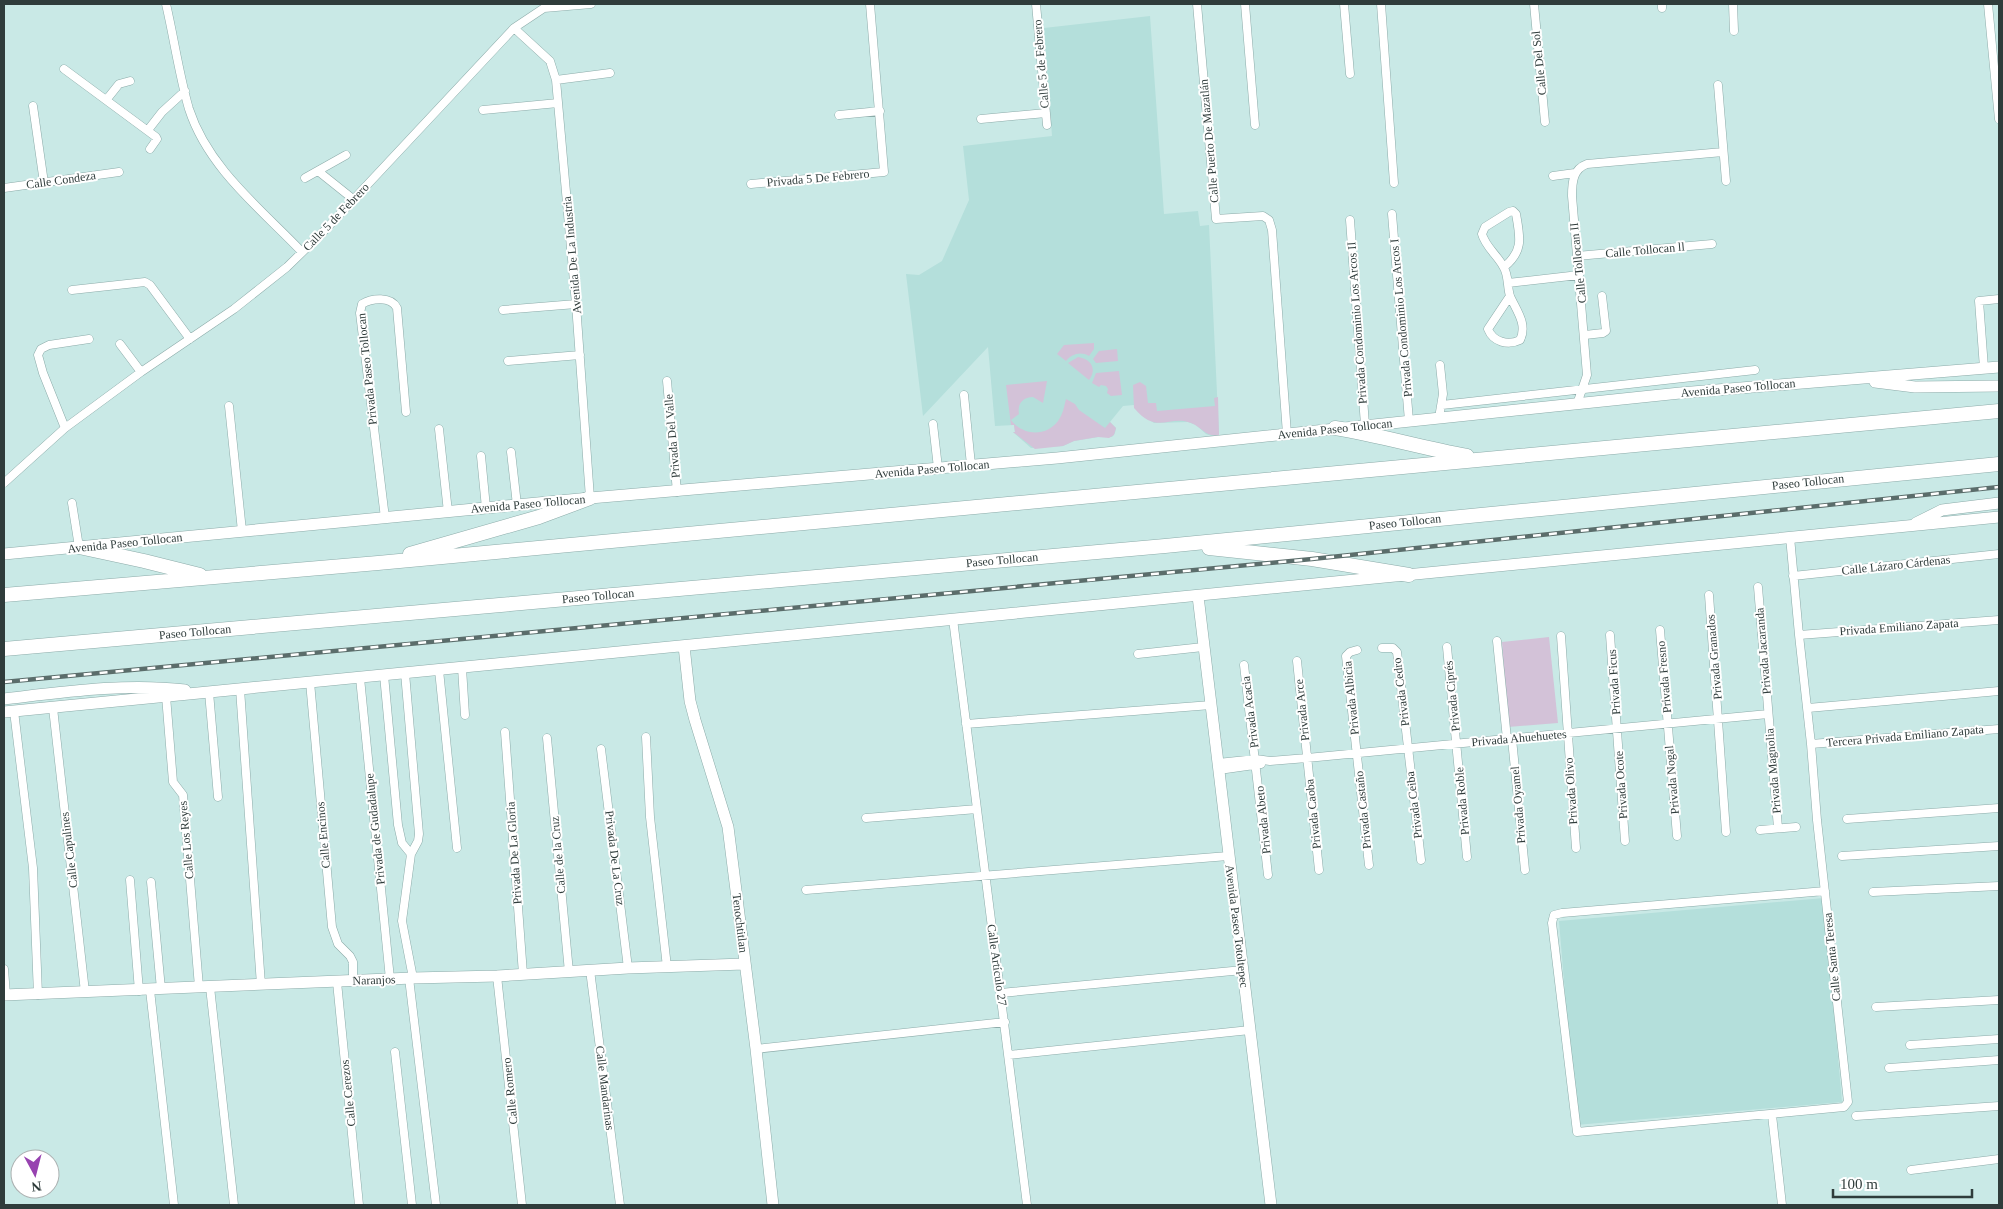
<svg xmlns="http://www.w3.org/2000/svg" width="2003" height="1209" font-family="Georgia,serif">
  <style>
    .built { fill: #b4dfdb }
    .green { fill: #d3c2d8 }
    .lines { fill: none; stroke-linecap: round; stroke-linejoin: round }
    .street-casing { stroke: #8caba9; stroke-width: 9 }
    .secondary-casing { stroke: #8caba9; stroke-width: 12 }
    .highway-casing { stroke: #8caba9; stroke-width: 15 }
    .street { stroke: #fff; stroke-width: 8 }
    .secondary { stroke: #fff; stroke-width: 11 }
    .highway { stroke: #fff; stroke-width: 14 }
    .rail-casing { stroke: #5b6d6b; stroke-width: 4.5 }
    .rail { stroke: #fff; stroke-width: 2.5; stroke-dasharray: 8; stroke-linecap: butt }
    .labels { text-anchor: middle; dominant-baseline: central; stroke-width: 4; stroke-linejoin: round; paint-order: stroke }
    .street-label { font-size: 12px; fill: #2f3c3b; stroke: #fff }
  </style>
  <rect width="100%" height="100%" fill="#c9e9e6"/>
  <!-- built -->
  <path class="built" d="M1150 16 1164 214 1198 211 1200 226 1209 225 1219 435 1211 436 1206 434 1196 425 1188 422 1154 423 1138 412 1134 405 1123 406 1110 422 1116 428 1115 433 1112 437H1098L1074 441 1063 446 1031 448 1013 432H1015L1014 425 995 426 988 347 923 416 906 274 919 275 942 261 969 200 963 146 1052 136 1044 28Z
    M1824 898 1842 1102 1576 1125 1559 921Z"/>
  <!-- green -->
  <path class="green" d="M1094 343V349L1089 356C1080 351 1072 354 1066 361L1057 354 1064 345Z
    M1117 349 1118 361 1096 363 1093 359 1099 351Z
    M1078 357C1092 359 1097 370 1089 380L1068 363Z
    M1119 371 1122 395 1111 396 1107 393 1108 389 1106 386 1101 385 1099 387 1092 383 1096 373Z
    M1047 381 1043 403 1033 397C1023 397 1017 404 1019 414L1011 420C1023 436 1046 437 1058 421 1063 414 1064 407 1066 399L1075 404 1079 410 1105 428 1110 422 1116 428 1114 435 1109 438 1098 437 1074 441 1063 446 1035 449 1013 432H1015L1014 425H1011L1006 385Z
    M1140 382 1146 386 1148 403H1156L1157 411 1215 406 1214 398 1218 397 1219 435C1206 438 1202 427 1191 423 1169 414 1158 436 1134 408L1133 385Z
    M1549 637 1558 723 1508 727 1502 642Z"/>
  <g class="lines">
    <defs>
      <path id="street" d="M166 4C174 38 179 75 189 109 208 168 261 209 302 252
        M1036 4 1047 125
        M1197 4 1216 219 1263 216 1269 220 1272 230 1287 434
        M1245 4 1255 125
        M1344 4 1350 74
        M1381 4 1394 183
        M1534 4 1545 122
        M1662 4V8
        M1733 4 1734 31
        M1988 4 1999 119
        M514 28 550 61 556 80 576 304 590 498
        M64 69 156 137 157 139 150 149
        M556 80 610 73
        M1718 85 1726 181
        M107 99 119 84 130 81
        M33 106 44 183
        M483 110 558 103
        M839 115 880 111
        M981 119 1046 113
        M148 130 162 112 185 91
        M318 171 353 199
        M1553 176 1575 173
        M305 178 346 155
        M751 184 884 172 870 4
        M4 188 119 172
        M1392 214 1409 421
        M1350 220 1365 425
        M1577 256 1712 244
        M1504 267C1524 251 1520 237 1516 214L1513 211 1509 212 1485 227 1482 234C1485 246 1497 255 1503 266 1509 275 1507 287 1510 296 1516 310 1528 324 1520 340 1508 346 1493 342 1488 329L1510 296
        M1508 283 1579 275
        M72 290 145 282 150 285 190 339
        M503 310 576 304
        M1585 335 1603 333 1606 331 1602 296
        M120 344 141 372
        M508 361 580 355
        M1984 368 1979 301 1999 299
        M667 381 677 492
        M964 395 971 465
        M1577 404 1587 375 1572 196C1572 182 1573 169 1587 164L1723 152
        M1442 405 1755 370
        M229 406 242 531
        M1439 418 1443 394 1440 365
        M933 424 938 468
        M65 428 43 373 38 355 41 349 49 345 89 339
        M439 429 448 512
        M511 452 517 505
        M481 456 486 508
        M4 483 65 428 141 372 234 309 287 267 325 230 514 28 544 8 591 4
        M72 503 79 547
        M385 518 360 313 362 304C372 298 391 296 397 308L406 412
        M1790 537 1799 635 1811 744 1817 820 1848 1102 1844 1107 1577 1132 1552 923 1554 915 1562 913 1825 891
        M1793 576 1999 554
        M1758 587 1778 828
        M1709 595 1726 832
        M953 619 1027 1205
        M1660 630 1677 836
        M1610 635 1625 841
        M1799 635 1999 620
        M1561 636 1576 848
        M1497 641 1507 739
        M1447 647 1467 857
        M1382 648H1393L1397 652 1421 860
        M1357 650 1350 652 1346 656 1369 865
        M1138 654 1203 647
        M1297 661 1319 870
        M1244 665 1268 875
        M462 668 465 715
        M439 670 457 848
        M405 673 419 834 418 841 411 854 402 921 413 978
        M384 675 398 825 402 843 411 854
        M360 678 390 979
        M310 682 332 927 338 944 350 956 353 962V981
        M240 689 261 985
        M209 692 218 797
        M166 696 173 782 183 795 199 987
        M53 708 85 992
        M1808 708 1999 691
        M14 711 33 868 38 995
        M966 724 1211 705
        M505 732 523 974
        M646 737 650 817 667 967
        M547 738 569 972
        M1512 739 1525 870
        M1811 744 1999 729
        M601 749 628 968
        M1218 763 1256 759 1270 761 1307 758 1768 714
        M1219 770 1261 764
        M866 818 977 809
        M1847 819 1999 808
        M1760 830 1796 827
        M1842 856 1999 846
        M130 880 139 991
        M151 882 161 989
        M806 890 1228 856
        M1873 892 1999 886
        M4 969 6 995
        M590 970 620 1205
        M497 976 522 1205
        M409 978 436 1205
        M337 982 359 1205
        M210 987 234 1205
        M150 990 174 1205
        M1001 993 1243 970
        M1876 1007 1999 1000
        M1910 1045 1999 1039
        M756 1049 1005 1022
        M395 1052 412 1205
        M1009 1055 1250 1030
        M1889 1068 1999 1060
        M1772 1115 1782 1205
        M1856 1116 1999 1106
        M1911 1170 1999 1159"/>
      <path id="secondary" d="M1875 382 1915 387 1999 386
        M1916 523 1942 510 1999 503
        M4 554 590 498 1057 458 1680 393 1999 367
        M1198 596 1271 1205
        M684 646 690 701 695 720 728 827 756 1049 773 1205
        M4 699C64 692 125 683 185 690
        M4 712 1999 517
        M4 995 413 978 497 976 628 968 744 964"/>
      <path id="highway" d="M1335 428C1379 435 1422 448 1467 456
        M79 547 144 561 200 575
        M1209 548 1312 559 1409 575
        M410 554 539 517 590 498
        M4 595 378 563 1999 411
        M4 649 1165 546 1999 464"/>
    </defs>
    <!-- street casing -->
    <use href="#street" class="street-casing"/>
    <!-- secondary casing -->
    <use href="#secondary" class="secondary-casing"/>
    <!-- highway casing -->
    <use href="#highway" class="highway-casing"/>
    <!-- street -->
    <use href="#street" class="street"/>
    <!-- secondary -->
    <use href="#secondary" class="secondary"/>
    <!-- highway -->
    <use href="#highway" class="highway"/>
    <defs>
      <path id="rail" d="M4 682 1312 559 1999 487"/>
    </defs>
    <!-- rail casing -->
    <use href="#rail" class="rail-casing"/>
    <!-- rail -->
    <use href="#rail" class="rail"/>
  </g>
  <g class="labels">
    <!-- street labels -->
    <g class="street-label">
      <text transform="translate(1539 63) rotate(-96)">Calle Del Sol</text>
      <text transform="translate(1041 64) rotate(-95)">Calle 5 de Febrero</text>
      <text transform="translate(1209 141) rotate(-95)">Calle Puerto De Mazatlán</text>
      <text transform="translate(818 178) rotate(-5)">Privada 5 De Febrero</text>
      <text transform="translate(61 180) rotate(-8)">Calle Condeza</text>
      <text transform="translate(336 217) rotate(-46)">Calle 5 de Febrero</text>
      <text transform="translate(1645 250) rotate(-5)">Calle Tollocan ll</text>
      <text transform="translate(572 255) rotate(-95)">Avenida De La Industria</text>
      <text transform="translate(1578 263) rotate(-96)">Calle Tollocan II</text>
      <text transform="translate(1401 318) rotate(-95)">Privada Condominio Los Arcos I</text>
      <text transform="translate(1357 323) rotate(-94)">Privada Condominio Los Arcos II</text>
      <text transform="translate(367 369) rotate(-96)">Privada Paseo Tollocan</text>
      <text transform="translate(1738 388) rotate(-5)">Avenida Paseo Tollocan</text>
      <text transform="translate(1335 429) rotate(-6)">Avenida Paseo Tollocan</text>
      <text transform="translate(672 436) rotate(-95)">Privada Del Valle</text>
      <text transform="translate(932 469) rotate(-5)">Avenida Paseo Tollocan</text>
      <text transform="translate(1808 482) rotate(-6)">Paseo Tollocan</text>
      <text transform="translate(528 504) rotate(-5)">Avenida Paseo Tollocan</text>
      <text transform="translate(1405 522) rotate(-6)">Paseo Tollocan</text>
      <text transform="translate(125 543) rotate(-6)">Avenida Paseo Tollocan</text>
      <text transform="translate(1002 560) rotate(-5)">Paseo Tollocan</text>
      <text transform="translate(1896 565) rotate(-6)">Calle Lázaro Cárdenas</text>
      <text transform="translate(598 596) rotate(-5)">Paseo Tollocan</text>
      <text transform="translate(1899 627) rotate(-4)">Privada Emiliano Zapata</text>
      <text transform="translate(195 632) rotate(-5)">Paseo Tollocan</text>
      <text transform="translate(1763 651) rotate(-95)">Privada Jacaranda</text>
      <text transform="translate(1714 657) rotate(-95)">Privada Granados</text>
      <text transform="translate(1664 677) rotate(-95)">Privada Fresno</text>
      <text transform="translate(1614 682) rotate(-94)">Privada Ficus</text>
      <text transform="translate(1401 692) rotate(-97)">Privada Cedro</text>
      <text transform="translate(1452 696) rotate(-96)">Privada Ciprés</text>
      <text transform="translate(1351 698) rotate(-96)">Privada Albicia</text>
      <text transform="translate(1302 710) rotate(-96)">Privada Arce</text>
      <text transform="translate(1250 712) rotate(-97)">Privada Acacia</text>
      <text transform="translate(1905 736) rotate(-5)">Tercera Privada Emiliano Zapata</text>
      <text transform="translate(1519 738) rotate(-5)">Privada Ahuehuetes</text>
      <text transform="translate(1773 771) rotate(-95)">Privada Magnolia</text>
      <text transform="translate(1672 780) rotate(-95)">Privada Nogal</text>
      <text transform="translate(1621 785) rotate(-94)">Privada Ocote</text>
      <text transform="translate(1571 791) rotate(-94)">Privada Olivo</text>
      <text transform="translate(1462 801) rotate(-95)">Privada Roble</text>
      <text transform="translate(1414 805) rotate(-97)">Privada Ceiba</text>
      <text transform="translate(1518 805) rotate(-95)">Privada Oyamel</text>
      <text transform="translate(1363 810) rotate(-96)">Privada Castaño</text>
      <text transform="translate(1313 814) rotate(-96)">Privada Caoba</text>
      <text transform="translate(1263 820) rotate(-96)">Privada Abeto</text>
      <text transform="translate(375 829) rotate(-96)">Privada de Gudadalupe</text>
      <text transform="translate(323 835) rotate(-95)">Calle Encinos</text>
      <text transform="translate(186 840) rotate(-95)">Calle Los Reyes</text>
      <text transform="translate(69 850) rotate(-97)">Calle Capulines</text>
      <text transform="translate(514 853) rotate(-94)">Privada De La Gloria</text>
      <text transform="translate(558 855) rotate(-95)">Calle de la Cruz</text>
      <text transform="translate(615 858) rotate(83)">Privada De La Cruz</text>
      <text transform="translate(740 923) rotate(83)">Tenochtitlan</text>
      <text transform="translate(1237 926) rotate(83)">Avenida Paseo Totoltepec</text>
      <text transform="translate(1832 957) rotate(-96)">Calle Santa Teresa</text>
      <text transform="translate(997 965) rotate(82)">Calle Artículo 27</text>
      <text transform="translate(374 980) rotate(-2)">Naranjos</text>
      <text transform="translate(605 1088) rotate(83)">Calle Mandarinas</text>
      <text transform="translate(510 1091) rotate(-96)">Calle Romero</text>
      <text transform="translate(348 1093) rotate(-96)">Calle Cerezos</text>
    </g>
  </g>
  <!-- border -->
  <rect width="2003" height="1209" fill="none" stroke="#2f3c3b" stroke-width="10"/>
  <!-- north arrow -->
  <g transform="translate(35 1174) rotate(173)"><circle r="24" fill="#ffffff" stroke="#acb1b1"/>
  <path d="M0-4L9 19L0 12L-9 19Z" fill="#9742b0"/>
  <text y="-8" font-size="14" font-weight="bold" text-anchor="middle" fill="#2f3c3b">N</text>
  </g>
  <!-- scale -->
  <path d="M1833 1189v8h139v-8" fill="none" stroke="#2f3c3b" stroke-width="2.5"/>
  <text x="1840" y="1189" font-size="15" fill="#2f3c3b" stroke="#ffffff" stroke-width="4" paint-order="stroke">100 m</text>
</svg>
